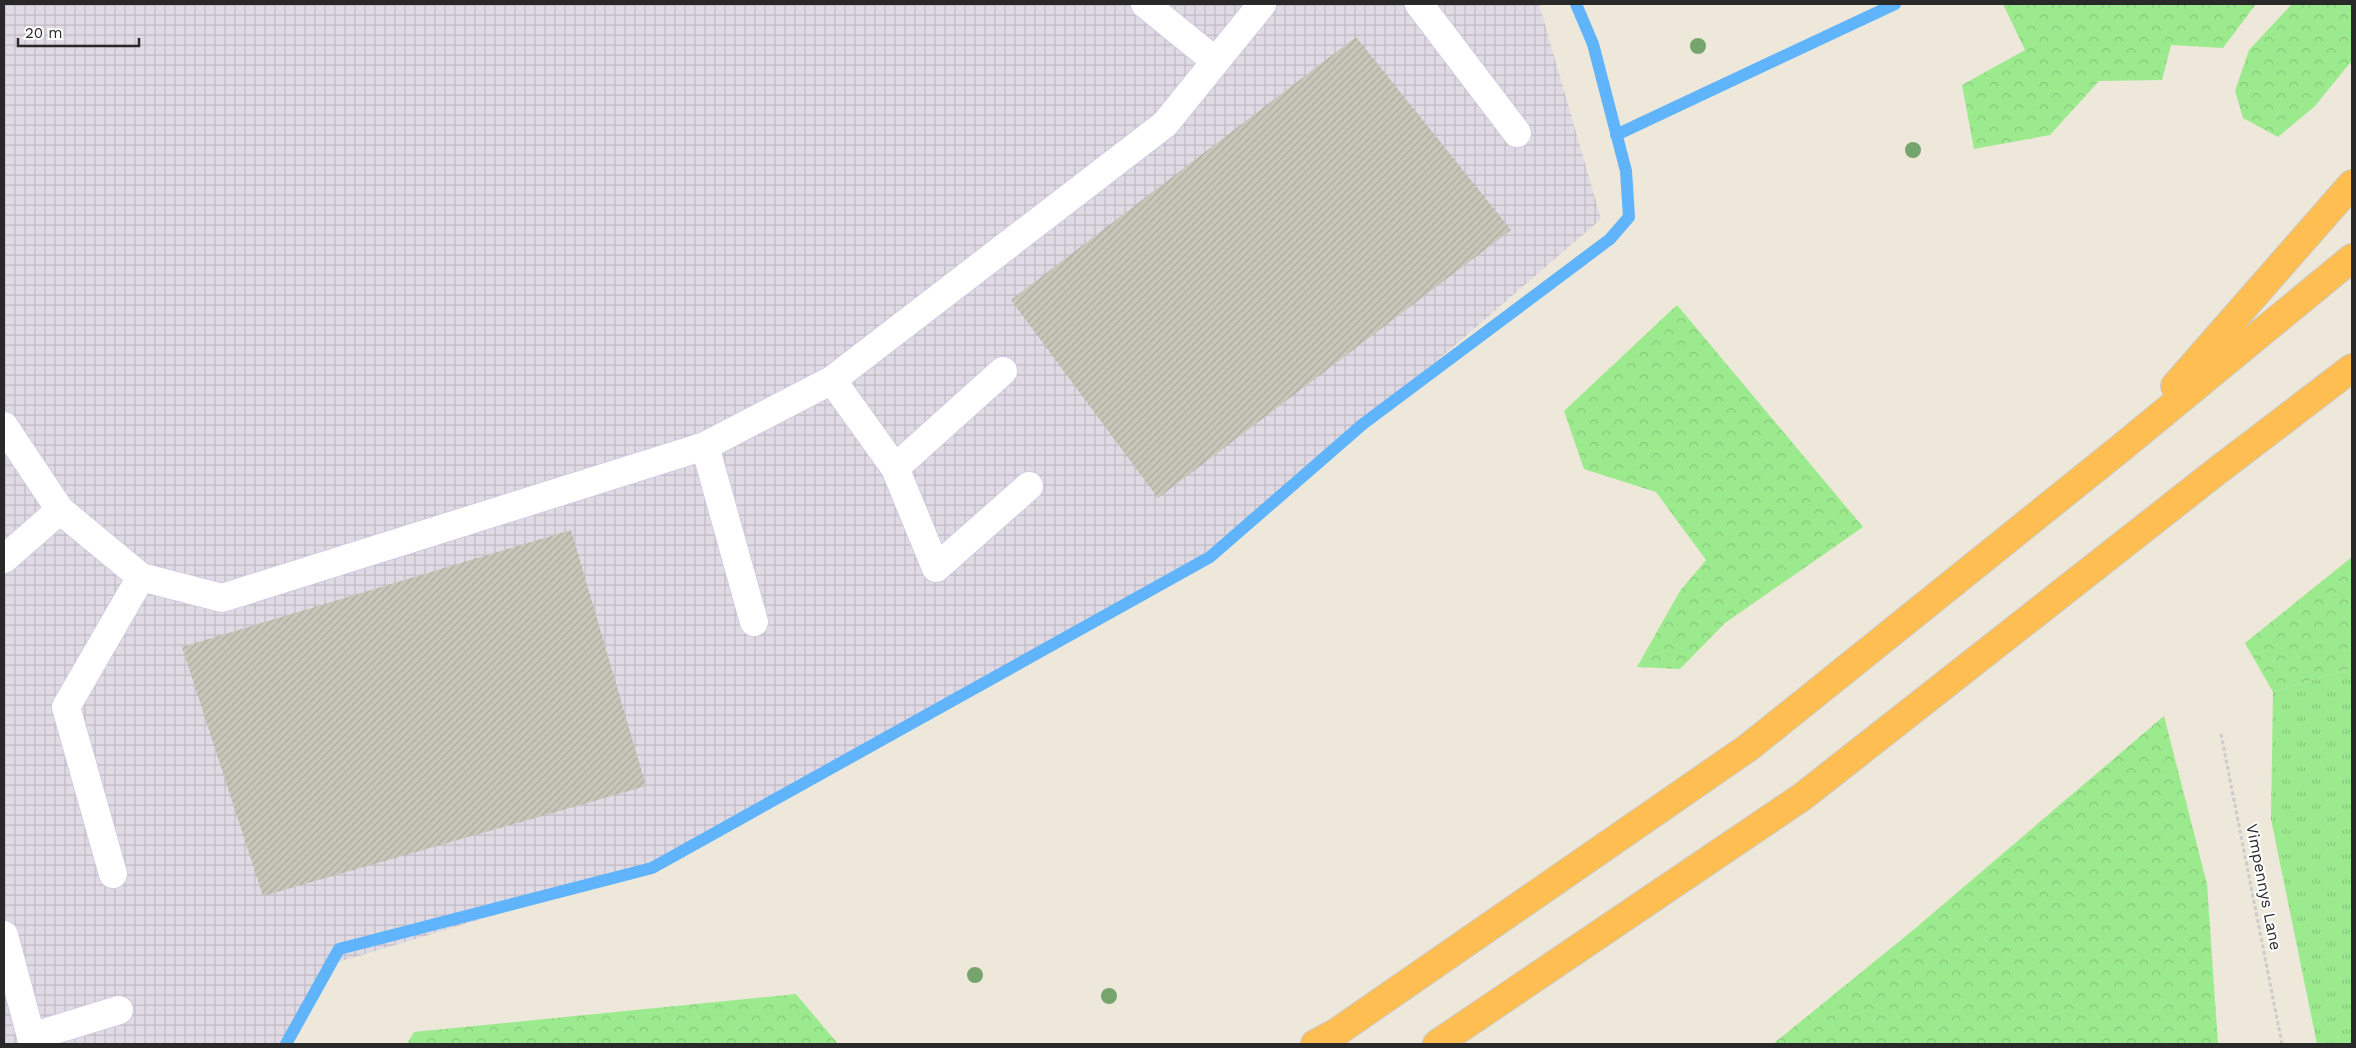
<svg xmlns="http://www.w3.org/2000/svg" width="2356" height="1048" font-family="'Work Sans',sans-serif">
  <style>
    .industrial { fill: url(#industrial-grid) }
    .grass { fill: url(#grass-tufts) }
    .forest { fill: url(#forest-crowns) }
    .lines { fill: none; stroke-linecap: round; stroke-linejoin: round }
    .stream { stroke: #5fb4fb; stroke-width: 12 }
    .building { fill: url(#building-hatch) }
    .minor-casing { stroke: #cecee4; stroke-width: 30 }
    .highway-casing { stroke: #ccc; stroke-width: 30 }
    .path { stroke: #ccc; stroke-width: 3; stroke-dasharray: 4 2.5; stroke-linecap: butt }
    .minor { stroke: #fff; stroke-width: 28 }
    .highway { stroke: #ffbe51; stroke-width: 28 }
    .tree { fill: #75a46c }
    .labels { text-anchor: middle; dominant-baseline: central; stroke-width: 4; stroke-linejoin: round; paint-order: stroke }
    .street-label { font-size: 16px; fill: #292929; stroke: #fff }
  </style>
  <defs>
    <pattern id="industrial-grid" width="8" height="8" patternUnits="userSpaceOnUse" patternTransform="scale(1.25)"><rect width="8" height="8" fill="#dfdae4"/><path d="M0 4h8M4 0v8" fill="none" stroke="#bfbbc4"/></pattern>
    <pattern id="grass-tufts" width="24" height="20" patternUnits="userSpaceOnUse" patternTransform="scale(1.25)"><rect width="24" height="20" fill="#9cea8e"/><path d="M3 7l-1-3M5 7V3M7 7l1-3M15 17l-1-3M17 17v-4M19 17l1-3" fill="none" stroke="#86c97a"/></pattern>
    <pattern id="forest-crowns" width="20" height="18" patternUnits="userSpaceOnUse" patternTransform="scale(1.25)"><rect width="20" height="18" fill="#9cea8e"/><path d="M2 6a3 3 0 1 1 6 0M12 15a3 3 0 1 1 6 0" fill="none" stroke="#86c97a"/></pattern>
    <pattern id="building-hatch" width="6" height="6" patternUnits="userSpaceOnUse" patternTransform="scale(1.25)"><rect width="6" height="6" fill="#c8c5b9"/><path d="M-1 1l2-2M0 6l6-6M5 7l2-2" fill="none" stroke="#aca99f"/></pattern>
  </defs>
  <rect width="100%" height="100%" fill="#ede8d9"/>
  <!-- industrial -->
  <path class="industrial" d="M4 4H1539L1601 219 1210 557 652 868 322 967 286 1044H4Z"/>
  <!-- grass -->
  <path class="grass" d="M2352 668V1044H2317L2271 819 2273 692Z"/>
  <!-- forest -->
  <path class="forest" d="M2003 4H2256L2223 48 2171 45 2162 80 2099 81 2050 135 1974 149 1962 85 2025 50Z
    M2292 4H2352V63L2349 64 2315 106 2278 137 2243 118 2235 91 2249 50Z
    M1677 305 1863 527 1725 623 1680 669 1637 667 1680 591 1706 560 1656 492 1584 469 1564 411Z
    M2352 557V668L2273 692 2245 643Z
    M2164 716 2207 884 2218 1044H1773L1912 931Z
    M796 994 838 1044H407L414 1032Z"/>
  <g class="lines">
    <!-- stream -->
    <path class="stream" d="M1616 135 1895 4
      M286 1044 339 949 652 868 1210 557 1363 424 1610 239 1629 217 1626 171 1593 44 1576 4"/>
  </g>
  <!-- building -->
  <path class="building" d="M1356 37 1511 230 1158 498 1011 300Z
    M571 530 646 786 263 896 182 647Z"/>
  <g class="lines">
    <defs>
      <path id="minor" d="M1145 4 1214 60
        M1419 4 1517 133
        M832 380 895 468 936 568 1029 486
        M4 426 60 510 141 577 222 598 705 446 832 380 1165 124 1262 4
        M705 446 754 622
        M895 468 1003 371
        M4 559 60 510
        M113 874 66 707 141 577
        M4 935 33 1044
        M31 1037 119 1010"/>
      <path id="highway" d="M2175 386 2352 184
        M1315 1044 1337 1032 1749 747 2121 448 2352 258
        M1437 1044 1802 797 2217 471 2352 368"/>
    </defs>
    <!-- minor casing -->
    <use href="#minor" class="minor-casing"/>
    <!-- highway casing -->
    <use href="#highway" class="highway-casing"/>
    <!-- path -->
    <path class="path" d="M2221 734 2282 1044"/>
    <!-- minor -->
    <use href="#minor" class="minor"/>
    <!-- highway -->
    <use href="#highway" class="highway"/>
  </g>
  <!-- trees -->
  <g class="tree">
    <circle cx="1698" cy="46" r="8"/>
    <circle cx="1913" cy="150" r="8"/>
    <circle cx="975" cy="975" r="8"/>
    <circle cx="1109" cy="996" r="8"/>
  </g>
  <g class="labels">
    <!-- street labels -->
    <g class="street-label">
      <text transform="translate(2264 887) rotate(79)">Vimpennys Lane</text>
    </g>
  </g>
  <!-- border -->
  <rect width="2356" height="1048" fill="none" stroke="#292929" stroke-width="10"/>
  <!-- scale -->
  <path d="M18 38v8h121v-8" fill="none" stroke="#292929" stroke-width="2.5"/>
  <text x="25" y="38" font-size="15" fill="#292929" stroke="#ffffff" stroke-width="4" paint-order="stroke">20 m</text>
</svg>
